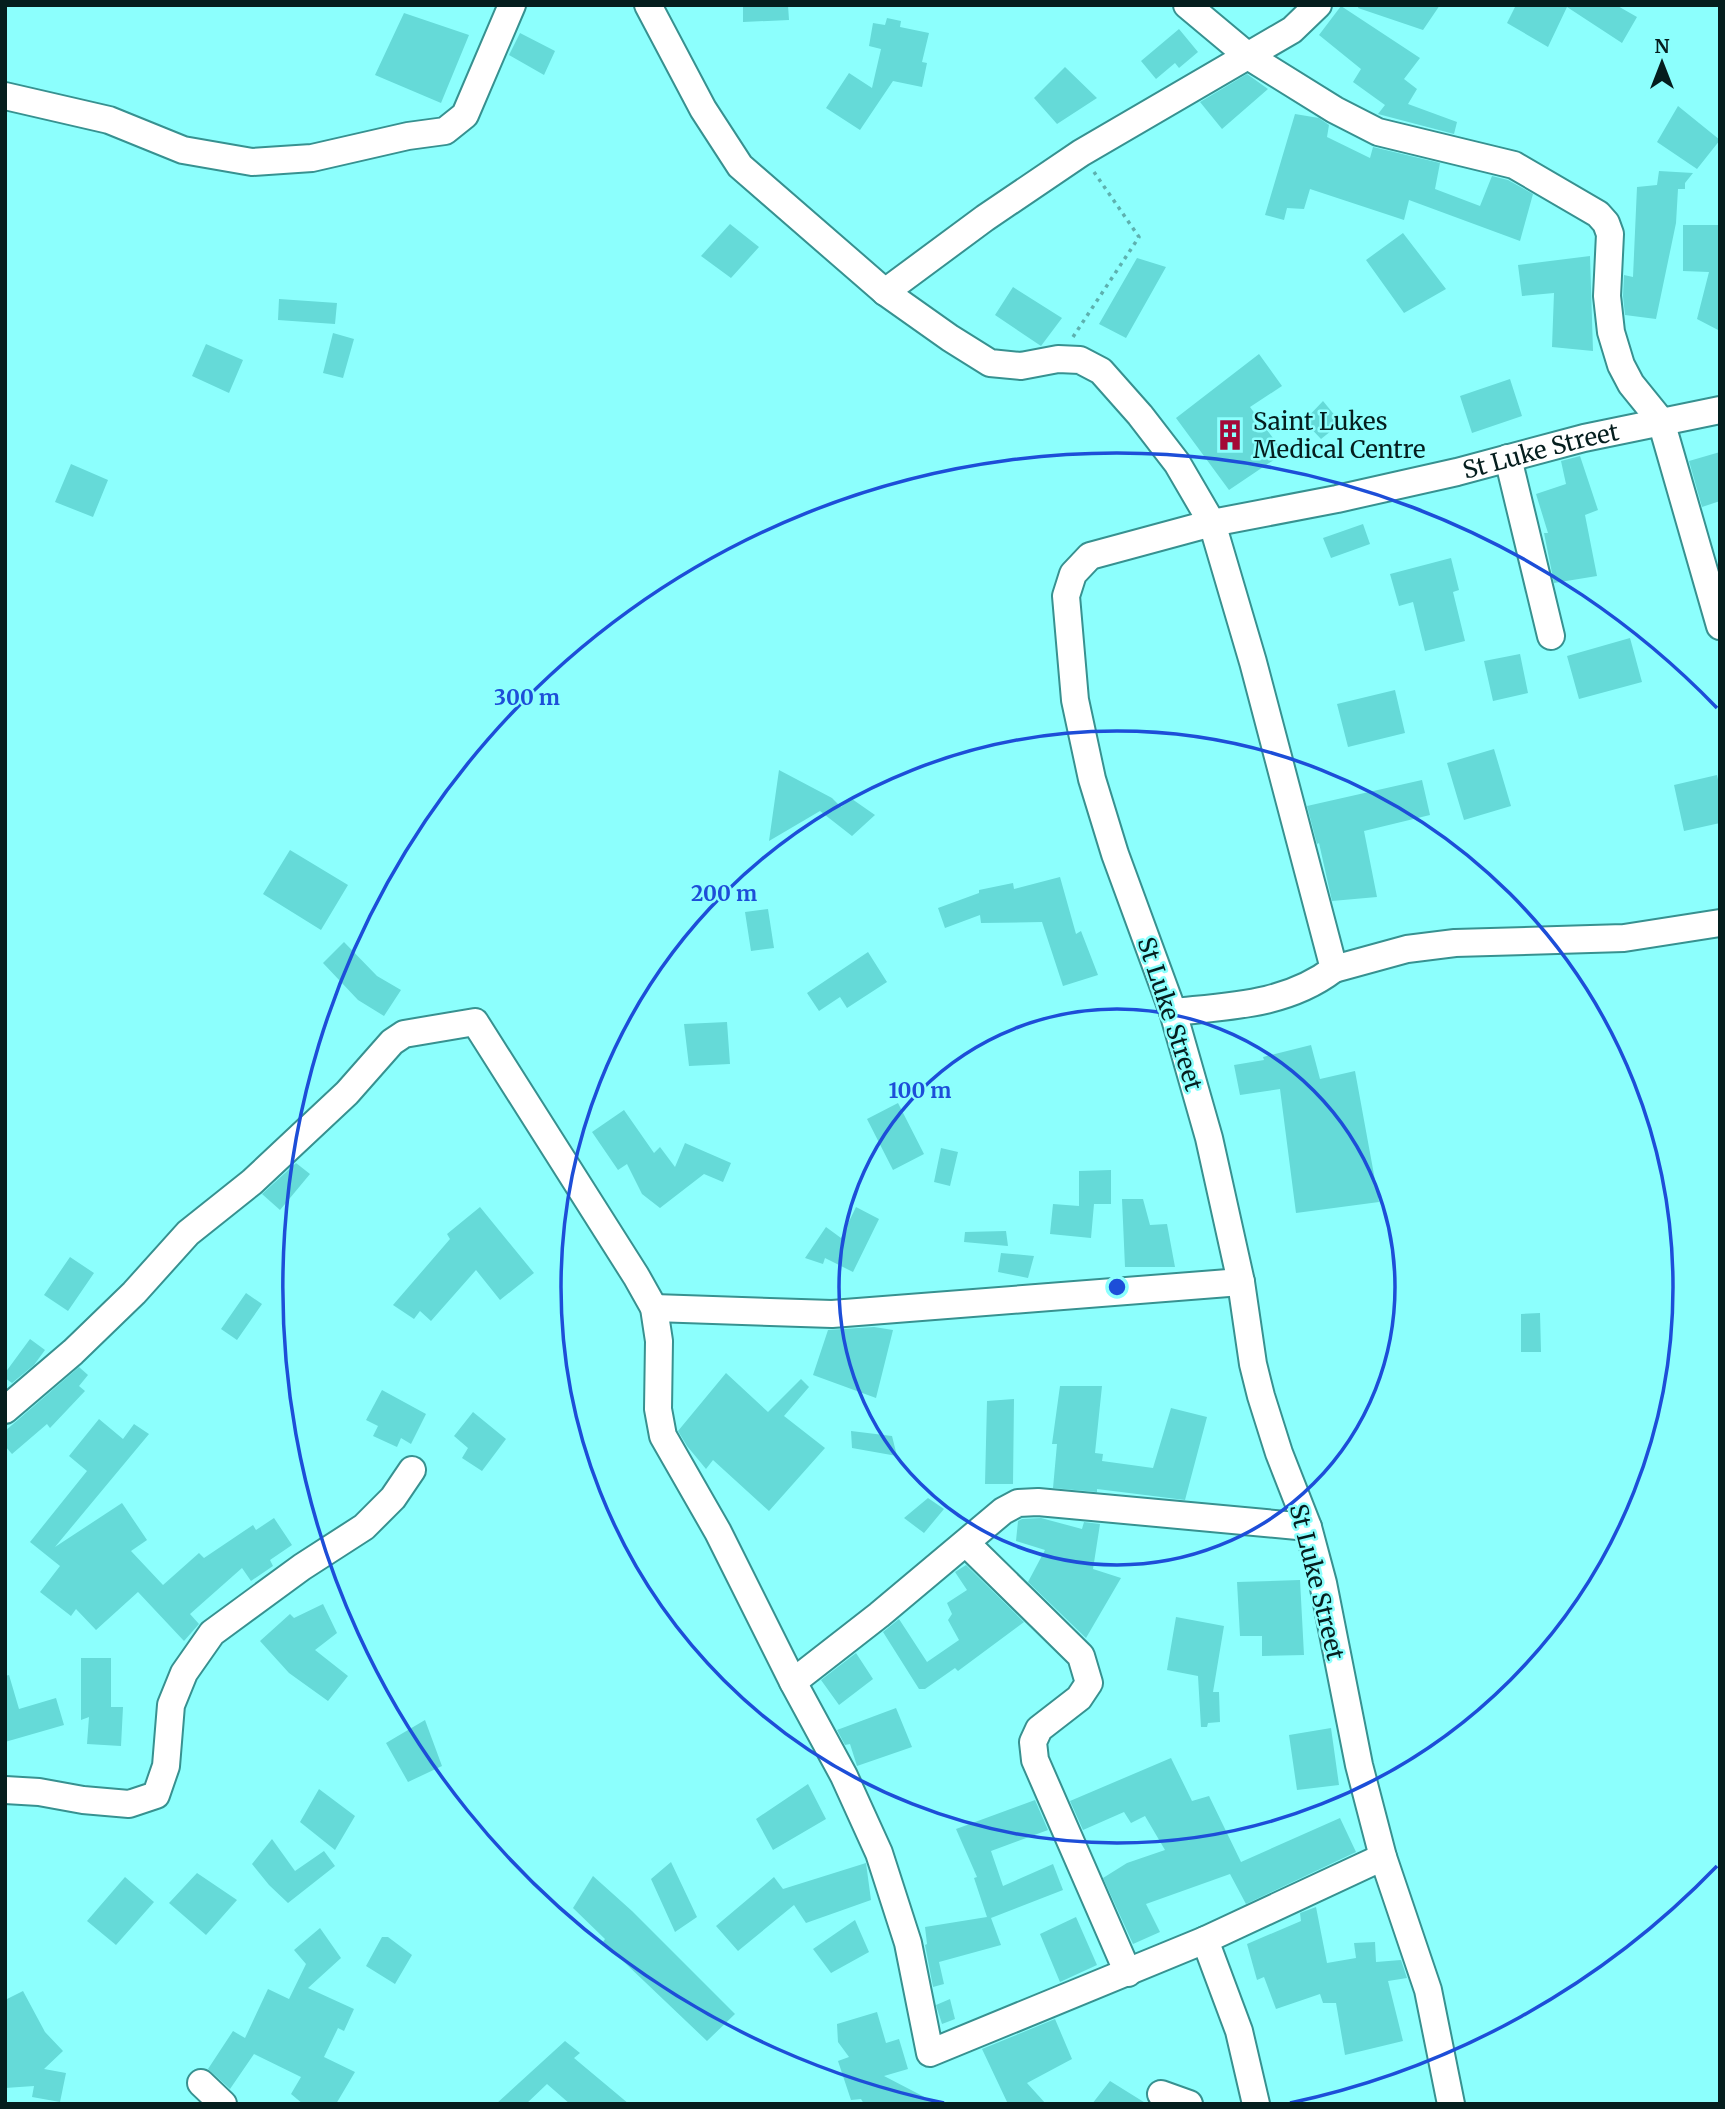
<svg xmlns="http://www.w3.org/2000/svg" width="1725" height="2109" font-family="Merriweather,serif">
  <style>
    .building { fill: #65dad8 }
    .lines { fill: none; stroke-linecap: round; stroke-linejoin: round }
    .minor-casing { stroke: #379190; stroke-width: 30 }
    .path { stroke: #5db1af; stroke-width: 3.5; stroke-dasharray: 3.5 5; stroke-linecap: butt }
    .minor { stroke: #fff; stroke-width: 26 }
    .ring { fill: none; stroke: #1d4ed8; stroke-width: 3.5 }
    .labels { text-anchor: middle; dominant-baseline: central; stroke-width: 5; stroke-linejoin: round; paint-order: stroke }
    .poi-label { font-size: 24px; fill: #051e1e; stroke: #8cfffd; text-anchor: start }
    .street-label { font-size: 24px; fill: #051e1e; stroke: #8cfffd }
    .centre { fill: #1d4ed8; stroke: #8cfffd; stroke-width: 3.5 }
    .ring-label { font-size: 21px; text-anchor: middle; font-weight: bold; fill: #1d4ed8; stroke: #8cfffd; stroke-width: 5; stroke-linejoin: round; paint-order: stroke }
  </style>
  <rect width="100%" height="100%" fill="#8cfffd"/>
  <!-- building -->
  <path class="building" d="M743 5H788L789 20 743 22Z
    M1359 5H1440L1423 30 1358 8Z
    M1516 5H1616L1637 17 1622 43 1567 7 1548 47 1507 23Z
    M1341 6 1420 58 1404 79 1417 89 1408 104 1457 122 1454 134 1378 114 1385 105 1353 82 1361 69 1319 35Z
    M404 13 469 35 441 103 375 75Z
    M887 18 901 21 900 27 929 33 922 62 927 63 922 87 893 81 860 130 826 108 849 73 872 88 881 49 869 46 873 23 885 25Z
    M1179 29 1198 52 1179 68 1175 63 1156 79 1141 61Z
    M520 33 555 51 544 75 509 55Z
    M1065 67 1097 98 1057 124 1034 98Z
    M1247 74 1268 89 1222 129 1200 102Z
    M1678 106 1720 140 1697 169 1657 142Z
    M1295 114 1319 118 1329 125 1327 137 1370 158 1373 147 1440 163 1435 189 1480 206 1492 176 1508 180 1533 194 1520 241 1409 200 1404 220 1310 189 1304 209 1287 208 1284 220 1265 215Z
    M1659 171 1693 173 1685 183V189H1678L1676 223 1656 319 1625 315 1623 296 1624 275 1633 277 1637 187 1657 185Z
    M730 224 759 247 731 278 701 256Z
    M1683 225H1720V331L1697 319 1709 272 1683 271Z
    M1403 233 1446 289 1404 313 1366 260Z
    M1590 256 1593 351 1552 347 1554 293 1522 296 1518 265Z
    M1137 258 1166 267 1126 338 1099 324Z
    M1013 287 1062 318 1041 346 995 315Z
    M279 299 337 303 335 324 278 320Z
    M333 333 354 339 343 378 323 373Z
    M206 344 243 360 229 393 192 376Z
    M1259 354 1282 386 1250 407 1284 453 1229 490 1176 418Z
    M1510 379 1522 416 1472 433 1460 396Z
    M1323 401 1341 423 1321 439 1304 421Z
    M1720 452V501L1702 507 1689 461Z
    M1580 456 1598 510 1585 515 1597 576 1554 583 1544 533H1548L1536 494 1566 484 1561 461Z
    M71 464 108 480 93 517 55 502Z
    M1363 524 1370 544 1331 558 1323 538Z
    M1451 558 1459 590 1453 592 1465 641 1425 651 1413 602 1399 606 1390 574Z
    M1630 638 1642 682 1579 699 1567 656Z
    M1520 654 1528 693 1493 701 1484 661Z
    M1395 690 1405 733 1348 747 1337 704Z
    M1494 749 1511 806 1464 820 1447 763Z
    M779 770 832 798 841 807 852 799 875 815 852 836 820 811 769 841Z
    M1717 775 1720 788V823L1684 831 1674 785Z
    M1422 780 1430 815 1364 831 1377 897 1332 901 1319 843 1317 844 1307 806Z
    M290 850 348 885 321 930 263 894Z
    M1060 877 1076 934 1081 931 1098 975 1063 986 1042 922 981 923 980 915 945 928 938 908 979 893V890L1013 883 1014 889Z
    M768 909 774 948 751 951 745 912Z
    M344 942 377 976 401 990 384 1016 358 1000 323 963Z
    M868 952 887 982 847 1008 840 997 819 1011 807 993Z
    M727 1022 730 1064 689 1066 684 1024Z
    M1311 1045 1320 1079 1355 1071 1379 1202 1296 1213 1280 1089 1240 1095 1234 1065 1264 1060 1263 1057Z
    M898 1103 924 1154 893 1170 867 1119Z
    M624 1110 654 1153 660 1147 675 1167 685 1143 731 1163 723 1182 704 1174 660 1208 642 1194 627 1164 618 1170 592 1132Z
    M941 1148 958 1152 950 1186 934 1182Z
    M296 1163 310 1174 280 1210 262 1194Z
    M1111 1170V1204H1094L1091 1238 1050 1234 1053 1204 1079 1206V1171Z
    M1122 1199H1143L1150 1225 1167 1224 1175 1267H1125Z
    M480 1207 534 1273 500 1300 476 1270 431 1321 420 1311 414 1319 393 1305 450 1239 447 1234Z
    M856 1207 879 1219 853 1272 825 1258 823 1264 805 1258 826 1227 841 1238Z
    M1006 1231 1008 1246 964 1242 965 1232Z
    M1001 1253 1034 1256 1028 1278 998 1272Z
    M70 1257 94 1273 68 1311 44 1295Z
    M246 1293 262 1304 237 1340 221 1329Z
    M1540 1313 1541 1352H1521V1314Z
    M874 1327 893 1330 876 1398 813 1375 828 1330Z
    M30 1339 45 1350 34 1365 12 1383 5 1378V1373Z
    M79 1367 88 1375 79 1386 85 1391 50 1428 47 1424 12 1454 5 1446V1431Z
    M726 1373 768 1412 801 1379 809 1387 784 1416 825 1448 769 1511 713 1460 706 1469 687 1446 678 1431Z
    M1060 1386H1102L1095 1453 1103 1454 1102 1461 1153 1468 1171 1408 1207 1417 1185 1500 1097 1489V1492L1053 1488 1057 1444H1052Z
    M382 1390 426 1414 411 1444 401 1438 397 1447 373 1436 378 1426 366 1420Z
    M1014 1399 1013 1484H985L987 1401Z
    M473 1412 506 1439 482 1471 462 1458 468 1448 454 1436Z
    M99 1419 123 1439 134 1424 149 1434 55 1547 122 1503 147 1540 131 1551 163 1585 199 1553 204 1558 253 1525 256 1530 274 1518 292 1545 270 1560 273 1566 251 1581 242 1568 190 1614 199 1624 184 1641 138 1592 96 1630 76 1609 71 1616 40 1592 60 1566 30 1542 87 1471 69 1456Z
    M851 1431 892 1436 897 1456 852 1448Z
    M928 1498 944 1509 924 1533 904 1518Z
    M1041 1518 1082 1529 1084 1522 1100 1524 1093 1569 1121 1578 1086 1638 1028 1582 1045 1550 1016 1541 1018 1521 1022 1519Z
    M966 1565 1024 1622 958 1671 955 1668 925 1689H919L883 1632 899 1619 927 1662 959 1640 948 1620 952 1614 947 1603 967 1590 955 1572Z
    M1300 1580 1304 1655 1262 1656V1636H1240L1237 1582Z
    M323 1604 337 1633 315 1650 348 1676 328 1701 289 1673 260 1641 290 1614 294 1618Z
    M1176 1617 1224 1626 1213 1692H1219L1220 1722 1208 1723 1207 1727H1201L1198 1676 1167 1670Z
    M856 1653 873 1679 839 1705 821 1680Z
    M81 1658H111V1707H123L121 1746 87 1744 89 1717 81 1720Z
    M9 1675 19 1709 56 1698 64 1725 5 1742V1676Z
    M896 1708 912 1747 857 1766 850 1744 845 1745 837 1730Z
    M425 1720 442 1766 408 1782 386 1743Z
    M1331 1728 1339 1785 1297 1790 1289 1735Z
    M1171 1758 1192 1801 1209 1796 1241 1862 1340 1818 1356 1852 1246 1904 1230 1874 1146 1904 1160 1932 1133 1944 1103 1878 1127 1863 1165 1850 1145 1816 1131 1823 1124 1812 1083 1830 1070 1801Z
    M808 1784 826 1819 773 1850 756 1819Z
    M319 1789 355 1816 335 1850 300 1822Z
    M1035 1800 1048 1830 991 1851 1003 1886 1053 1864 1063 1890 991 1918 1001 1945 939 1962 944 1984 933 1987 925 1945 927 1944 925 1927 987 1917 974 1878 977 1877 956 1829Z
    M272 1839 295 1871 324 1851 335 1866 288 1903 269 1885 252 1864Z
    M671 1862 697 1917 675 1932 651 1879Z
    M866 1863 871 1900 806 1923 794 1905 738 1951 716 1926 774 1877 783 1889Z
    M197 1873 237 1900 206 1935 169 1903Z
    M593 1876 632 1911 735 2014 707 2041 603 1942 605 1939 573 1908Z
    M125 1877 154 1902 116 1945 87 1921Z
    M1316 1907 1327 1963 1356 1958 1354 1943 1375 1942 1376 1962 1401 1960 1407 1978 1388 1981 1403 2041 1345 2055 1336 2003H1323L1320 1994 1276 2009 1264 1977 1257 1980 1247 1944 1301 1921 1300 1913Z
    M1076 1917 1097 1965 1060 1982 1040 1934Z
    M855 1920 869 1952 831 1973 813 1949Z
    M320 1928 341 1958 308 1988 354 2009 344 2031 338 2028 324 2057 355 2072 336 2104H303L291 2094 301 2077 254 2054 230 2089 208 2069 233 2031 245 2038 268 1989 289 1999 306 1964 294 1950Z
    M382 1937H388L412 1955 395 1984 366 1966Z
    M23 1991 45 2032 63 2051 44 2069 66 2073 60 2102 32 2097 34 2086 5 2088V2000Z
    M950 1999 955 2019 942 2024 936 2005Z
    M877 2012 886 2043 899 2039 908 2069 884 2076 938 2104H864L861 2099 851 2100 838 2061 849 2057 838 2042 837 2024Z
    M1055 2019 1072 2059 1027 2083 1046 2104H1008L982 2049Z
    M565 2041 580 2053 574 2058 629 2104H570L547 2084 526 2104H496Z
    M1110 2081 1147 2104H1092Z"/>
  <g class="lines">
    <defs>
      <g id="minor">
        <path d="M648 5 703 109 740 166 885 292 950 338 990 363 1021 366 1058 359 1080 360 1101 371 1140 415 1177 463 1212 523 1253 662 1334 969C1287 1005 1230 1006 1173 1012"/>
        <path d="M1187 5 1248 56 1335 110 1378 132 1514 165 1598 214 1606 223 1610 234 1607 296 1611 332 1621 365 1631 384 1661 421 1720 626"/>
        <path d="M5 96 109 120 183 150 252 162 312 158 408 136 445 131 465 115 512 5"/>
        <path d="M885 292 985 218 1081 153 1292 30 1318 5"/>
        <path d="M1508 458 1551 636"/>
        <path d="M1334 969 1407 949 1455 943 1624 938 1720 923"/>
        <path d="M654 1308 832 1314 1241 1282"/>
        <path d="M5 1410 73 1352 134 1293 188 1233 252 1182 347 1093 392 1042 404 1034 475 1022 636 1276 654 1308 659 1341 658 1409 663 1436 718 1532 793 1682 844 1776 879 1853 908 1943 930 2053 1205 1940 1239 2031 1256 2104"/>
        <path d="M966 1543 1081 1656 1089 1683 1079 1698 1039 1729 1033 1742 1035 1760 1128 1973"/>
        <path d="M793 1682 879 1615 1003 1511 1018 1503 1038 1502 1308 1527"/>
        <path d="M5 1790 39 1792 83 1800 129 1804 156 1795 166 1766 171 1705 184 1673 212 1633 302 1567 364 1527 393 1498 412 1470"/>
        <path d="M1205 1940 1383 1857"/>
        <path d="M201 2083 223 2104"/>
        <path d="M1161 2094 1189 2104"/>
        <path id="s1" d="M1451 2104 1428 1990 1383 1857 1359 1765 1323 1583 1308 1527 1279 1453 1261 1396 1253 1364 1241 1282 1209 1138 1173 1012 1115 854 1092 779 1075 700 1066 596 1073 574 1090 556 1212 523 1337 499 1457 472 1584 438 1720 410"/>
      </g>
    </defs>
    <!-- minor casing -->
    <use href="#minor" class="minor-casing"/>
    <!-- path -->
    <path class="path" d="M1073 337 1139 237 1094 172"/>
    <!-- minor -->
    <use href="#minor" class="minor"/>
  </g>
  <!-- distance rings -->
  <g class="ring">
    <circle cx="1117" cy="1287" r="278"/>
    <circle cx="1117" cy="1287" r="556"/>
    <path d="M1717 1866A834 834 0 0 1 1290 2103M944 2103A834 834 0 1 1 1717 708"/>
  </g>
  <!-- icons -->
  <defs>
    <symbol id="building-bare" viewBox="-9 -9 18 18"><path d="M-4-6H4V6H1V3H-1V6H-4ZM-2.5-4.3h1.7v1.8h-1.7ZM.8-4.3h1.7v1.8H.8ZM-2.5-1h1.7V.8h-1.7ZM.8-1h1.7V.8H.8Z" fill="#a40837" stroke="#8cfffd" stroke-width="2.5" paint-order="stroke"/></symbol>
  </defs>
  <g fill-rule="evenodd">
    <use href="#building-bare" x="1208" y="413" width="44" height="44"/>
  </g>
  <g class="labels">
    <!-- poi labels -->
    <g class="poi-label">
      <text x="1253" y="421">Saint Lukes<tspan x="1253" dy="28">Medical Centre</tspan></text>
    </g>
    <!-- street labels -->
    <g class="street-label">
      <text stroke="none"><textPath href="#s1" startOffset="2072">St Luke Street</textPath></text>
      <text transform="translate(1170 1014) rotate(72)">St Luke Street</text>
      <text transform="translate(1317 1582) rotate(76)">St Luke Street</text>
    </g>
  </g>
  <circle cx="1117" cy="1287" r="10" class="centre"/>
  <g class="ring-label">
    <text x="527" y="705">300 m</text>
    <text x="724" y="901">200 m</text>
    <text x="920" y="1098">100 m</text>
  </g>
  <!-- border -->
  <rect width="1725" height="2109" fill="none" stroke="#051e1e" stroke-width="14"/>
  <!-- north arrow -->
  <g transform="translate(1662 63)" stroke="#8cfffd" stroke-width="5" paint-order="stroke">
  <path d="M0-5L12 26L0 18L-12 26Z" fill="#051e1e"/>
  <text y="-10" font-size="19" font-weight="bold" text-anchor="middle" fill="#051e1e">N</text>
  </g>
</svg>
